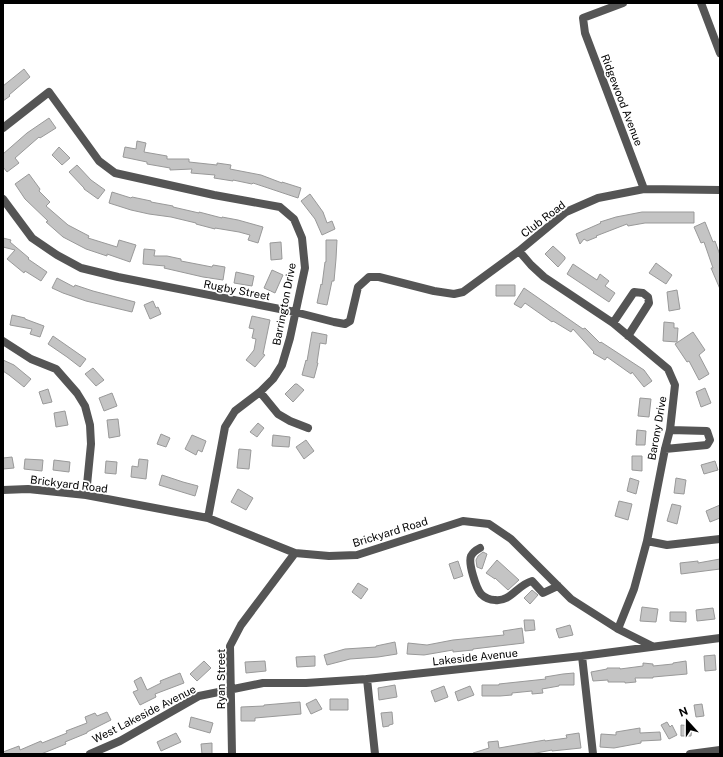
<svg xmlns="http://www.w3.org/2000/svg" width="723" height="757" font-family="'Public Sans',sans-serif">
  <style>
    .building { fill: #c4c4c4; stroke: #999 }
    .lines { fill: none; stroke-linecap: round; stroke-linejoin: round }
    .minor { stroke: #555; stroke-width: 8 }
    .labels { text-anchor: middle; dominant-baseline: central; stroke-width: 3.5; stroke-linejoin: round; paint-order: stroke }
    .street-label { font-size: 11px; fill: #000; stroke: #fff }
  </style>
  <rect width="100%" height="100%" fill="#fff"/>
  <!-- building -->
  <path class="building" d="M24 69 30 77 9 95 10 96 3 101V86Z
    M49 118 56 128 40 138 39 137 15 158 19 163 7 172 3 167V154L27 133Z
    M137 141 146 143 144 152 167 156V159H189V162L217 165V163L231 165 230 169 261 175 282 183V182L301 188 298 198 253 183 252 184 233 180V181L214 178 215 175 191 173 192 169 170 170V168L147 164V162L123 157 125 147 136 149Z
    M59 147 70 158 62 165 52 155Z
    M77 165 91 180 105 190 98 199 84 189V188L69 172Z
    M29 174 40 189 39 191 50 202 46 206 68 225 89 236 88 238 117 247 119 240 136 245 130 262 107 254V256L86 249 63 237 46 222 48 221 25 199 15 184Z
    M112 192 131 198 132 197 151 201V202L173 206V207L199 213V212L222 218V217L238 220 263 227 258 243 248 240 250 235 239 232 215 228V229L196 224V223L171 217 149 214 131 210 109 203Z
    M310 194 323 212 327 223 332 221 335 229 322 235 315 219 301 201Z
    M642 212H694V223H645L628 226 627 224 596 236 597 237 587 241 584 239 580 244 576 234 601 223 600 222 616 217Z
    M705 222 713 242 715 241 720 255V289L711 268H713L704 242 701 243 694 227Z
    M3 238 11 240 10 242 29 258 28 259 47 272 41 281 25 271 24 273 7 259 15 250 3 247Z
    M326 240H337L336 259 334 281H332L327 305 317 303 321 284 322 285 325 262H326Z
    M281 242 282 259 271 260 270 243Z
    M553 246 565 257V259L558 267 545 254Z
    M144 249 155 250 154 256H167L181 259V261L212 267 213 265 225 267 223 280 203 277 164 268 165 266 143 264Z
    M656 263 672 275 666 284 649 273Z
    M573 264 597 280 600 274 609 281 605 286 615 293 609 302 567 274Z
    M272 270 283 275 275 293 264 288Z
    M236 272 254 276 252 286 234 283Z
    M57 278 74 287 75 285 93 291 135 302 132 312 86 301 63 293 52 288Z
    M496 285H515V296H496Z
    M524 288 583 329 585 328 600 343 601 342 644 370 652 381 644 387 632 372 631 374 607 357 605 360 593 353 594 352 573 329 571 332 553 321 552 322 525 303 521 308 514 304Z
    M677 290 680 309 669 311 667 292Z
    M153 301 156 308 158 307 161 314 150 319 144 305Z
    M12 315 25 318V319L44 326 40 337 30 334 32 329 10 325Z
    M252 316 270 320 263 354 265 355 255 367 246 360 254 350 256 339 252 338 254 329 249 328Z
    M664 322 674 323V328H678L677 342 663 341Z
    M312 332 327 335 326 344 320 343 317 363H318L314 378 302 375 306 360 307 361Z
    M693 332 705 350 699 355 709 374 699 380 689 361 687 362 675 344Z
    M53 336 86 359 80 367 67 357 48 344Z
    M3 360 14 365 31 379 24 387 9 375 3 371Z
    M93 368 104 380 96 386 85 374Z
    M295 384H297L304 390 293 402 285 394Z
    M705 388 711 403 701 407 696 392Z
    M48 389 52 402 43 404 39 392Z
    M112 393 117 406 104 411 99 398Z
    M640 398 651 399 649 417 638 416Z
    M65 411 68 425 56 427 54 413Z
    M118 419 120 436 109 438 107 420Z
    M258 423 264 428 257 437 250 432Z
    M637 430 646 431 645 445H636Z
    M161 434 170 438 166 447 157 444Z
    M192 435 206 441 202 452 198 450 196 455 185 449Z
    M273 435 290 437 289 447 272 446Z
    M306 440 314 451 304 459 296 447Z
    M239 449 251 450 249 469 237 468Z
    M632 456H642V471L632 470Z
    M12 457 14 468 3 469V458Z
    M25 459 43 460 42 471 24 469Z
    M139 459 148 460 146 479 131 477 132 466 138 467Z
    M54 460 70 462 69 472 53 470Z
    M106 461 117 462 116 474 105 473Z
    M715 461 718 470 704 474 701 465Z
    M162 475 183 482 198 486 195 496 159 485Z
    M630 478 639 481 636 494 627 491Z
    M676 478 686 480 684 494 674 493Z
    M238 489 253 498 246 510 231 502Z
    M619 501 632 504 628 520 615 516Z
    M672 504 681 506 677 524 667 521Z
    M720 505V518L710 522 706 511Z
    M483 552 487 554 482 569 477 567 476 560 478 556Z
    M720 559V569L681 574 680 563 698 561V563Z
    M497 560 519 580 508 590 495 578V579L486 573Z
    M458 561 463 576 454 579 449 564Z
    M358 583 368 589 361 599 352 592Z
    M532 590 538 595 530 604 524 598Z
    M642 607 658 609 656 622 640 621Z
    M713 608 715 619 697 621 696 610Z
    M670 612H686V622L670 621Z
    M524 620H534L535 630 525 631Z
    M570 625 573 635 559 638 556 629Z
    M522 628 524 643 473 649V650L453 652V650L424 655 407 654 408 643 427 645 453 640 504 635 503 631Z
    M395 642 397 654 378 657 350 659 327 665 324 655 345 649 376 647V646Z
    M715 655 716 670 705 671 704 656Z
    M315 656V666L297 667 296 657Z
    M204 661 211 668 197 681 190 674Z
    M265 661 266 671 246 673 245 662Z
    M686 661 687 674 653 677V678H635L636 682 625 683V682H608V680L593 681 591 672 607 669V668H620V669L643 666V663L653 664V666L673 664V663Z
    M180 673 184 683 155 694 156 697 140 705 133 692 138 690 134 681 141 677 147 690 161 683 160 681Z
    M574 673V685H559V686L542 689 543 693 532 694V691L512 693V695L500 696H482V685H499V684L546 679 545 677 563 674Z
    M395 685 397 697 379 700 378 688Z
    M444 686 448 697 435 702 431 691Z
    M470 686 474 695 458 701 455 692Z
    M316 699 322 709 311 714 306 704Z
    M330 699H348V710H330Z
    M300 702 301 714 255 718V721H241V707L264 706V705Z
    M702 704 704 716 696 717 694 705Z
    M107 712 111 720 87 732V733L65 742 66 744 41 754H3V752L19 746 20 750 41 741 42 743 67 733 66 731 87 723 85 717 95 713 97 716Z
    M392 712 393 724 389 725V726L383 727 381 713Z
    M191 717 213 723 210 733 189 727Z
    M667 722 670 727 672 725 677 735 669 739 661 725Z
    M681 725 692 726 691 736H681Z
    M640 728V733L660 732 661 740 641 741V743L614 748 600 747 601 734 616 735V732Z
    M176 733 181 742 161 751 157 742Z
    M579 733 581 748 552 751V750L531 754H473V753L489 748 488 742 498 741 499 748 545 740V741L567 738 566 735Z
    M212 743V754H202L201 744Z"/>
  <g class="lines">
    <!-- minor -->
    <path class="minor" d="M623 3 583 18 585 33 644 189
      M701 3 720 53
      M3 128 49 92 99 161 115 173 214 195 280 207 294 219 302 238 305 268 290 338 282 365 273 379 260 392 235 411 225 427 208 518
      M3 199 32 238 57 255 81 268 118 277 295 312 334 322 345 324 350 321 358 287 369 277H379L434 291 454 294 463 292 519 251 566 212 598 198 644 189 720 190
      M519 251 531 265 544 277 613 323 668 369 675 385 670 430 665 449 647 541 634 589 618 629
      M613 323 634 292 643 293 648 297 649 303 628 336
      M3 341 31 359 56 369 77 393 85 406 90 425 91 444 86 495
      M260 392 278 414 290 421 308 428
      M665 449 707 445 710 440 707 431 670 430
      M3 490 28 489 86 495 208 518 295 553 329 556 357 555 463 521 489 524 511 539 571 599 618 629 652 646
      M647 541 667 545 720 539
      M480 548C476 550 473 552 471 556 468 563 476 588 481 594 485 598 489 600 495 600 511 602 517 585 532 581L543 593 558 586
      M582 656 593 754
      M367 679 375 754
      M90 754 120 741 199 696 263 683H306L367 679 582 656 720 638
      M232 754 230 646 241 625 295 553
      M690 754 720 750"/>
  </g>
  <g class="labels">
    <!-- street labels -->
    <g class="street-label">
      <text transform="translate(622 100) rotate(69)">Ridgewood Avenue</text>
      <text transform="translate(543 219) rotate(-37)">Club Road</text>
      <text transform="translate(237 290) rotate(11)">Rugby Street</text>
      <text transform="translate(284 304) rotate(-79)">Barrington Drive</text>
      <text transform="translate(657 428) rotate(-80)">Barony Drive</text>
      <text transform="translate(69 484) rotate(7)">Brickyard Road</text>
      <text transform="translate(390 532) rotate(-17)">Brickyard Road</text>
      <text transform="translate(475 657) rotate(-6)">Lakeside Avenue</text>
      <text transform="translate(221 679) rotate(-90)">Ryan Street</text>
      <text transform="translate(144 714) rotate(-27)">West Lakeside Avenue</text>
    </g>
  </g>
  <!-- border -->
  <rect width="723" height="757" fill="none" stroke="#000000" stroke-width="8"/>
  <!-- north arrow -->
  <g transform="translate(687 721) rotate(339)" stroke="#ffffff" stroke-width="3" paint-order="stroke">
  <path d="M0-3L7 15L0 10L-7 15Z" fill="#000000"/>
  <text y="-6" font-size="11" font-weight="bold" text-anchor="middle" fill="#000000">N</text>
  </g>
</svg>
